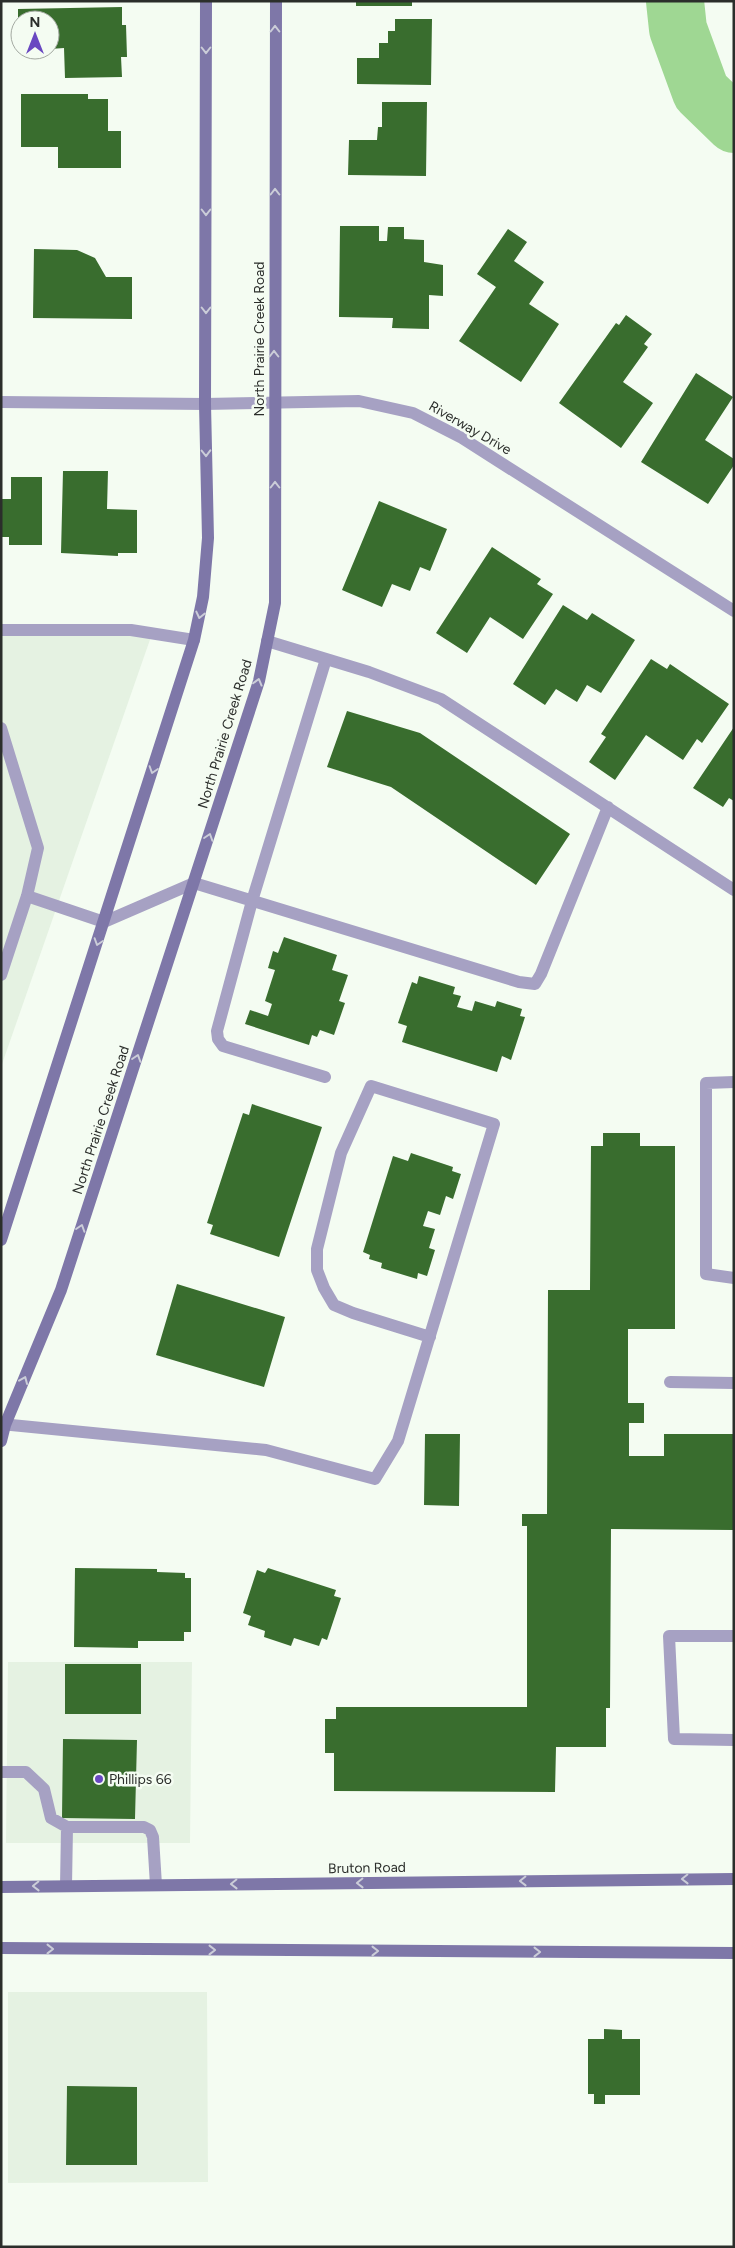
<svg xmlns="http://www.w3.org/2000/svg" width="735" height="2248" font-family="Figtree,sans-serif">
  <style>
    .built { fill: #e5f2e2 }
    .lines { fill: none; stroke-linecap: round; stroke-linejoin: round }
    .river { stroke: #9fd793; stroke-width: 58 }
    .building { fill: #396d2e }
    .service { stroke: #a6a1c3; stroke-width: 12 }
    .minor { stroke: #a6a1c3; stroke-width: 12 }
    .secondary { stroke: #7e77a8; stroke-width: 12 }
    .oneway { stroke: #cbcdd8 }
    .poi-dot { fill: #6948c1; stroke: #f4fcf2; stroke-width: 2 }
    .labels { text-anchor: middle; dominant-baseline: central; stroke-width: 5; stroke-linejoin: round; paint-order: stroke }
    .street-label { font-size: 14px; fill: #2b2e2b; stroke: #f4fcf2 }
    .poi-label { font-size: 14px; fill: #2b2e2b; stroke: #f4fcf2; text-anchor: start }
  </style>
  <rect width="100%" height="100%" fill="#f4fcf2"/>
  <path class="built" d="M153,631L1,1067V634Z
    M8,1662H192L190,1843H6Z
    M8,1992H207L208,2182L8,2183Z"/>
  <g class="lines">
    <path class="river" d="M675,1L678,29L701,92L734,124"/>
  </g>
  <path class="building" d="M356,1H412V6H356Z
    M122,7V25H126L127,57H121L122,77L65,78L64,48L50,49V20H20V49H18V9Z
    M395,19H432L431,85L357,84V58H379V43H388V31H395Z
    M21,94H88V99H108V131H121V168H58V147H21Z
    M382,102H427L426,176L348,175L349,140H377L378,127H382Z
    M340,226H379V241H387L388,227H404V239L424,240V262L443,265V296L429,295V329L392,328L393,318L339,317Z
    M508,229L527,242L514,261L544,282L529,304L559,324L521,382L459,341L496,287L477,274Z
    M34,249L77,250L95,258L106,277H132V319L33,318Z
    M626,315L652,334L644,344L648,347L623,382L653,403L621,448L559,403L616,323L619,325Z
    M696,373L733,397L705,440L734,459V465L708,504L641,462Z
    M63,471H108L107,509L137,510V553H118V556L61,553Z
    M11,477H42V545H9V537H1V499H11Z
    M379,501L447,529L430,571L420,567L410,591L392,584L382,607L342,590Z
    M492,547L541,579L537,584L553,594L523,639L490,617L467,653L436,633Z
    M563,605L587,620L592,613L635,640L601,693L587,685L577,702L556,689L545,705L513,684Z
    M651,659L667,669L670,664L729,704L702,743L697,739L683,760L646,735L615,780L589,762L606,737L601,734Z
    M347,711L420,733L570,834L536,885L391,787L327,767Z
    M734,727V801L729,798L723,807L693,788Z
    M284,937L337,955L332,970L348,975L339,1001L345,1003L334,1035L320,1030L317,1037L312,1035L309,1045L245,1024L250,1010L268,1016L272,1004L265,1001L275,970L268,968L273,951L278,953Z
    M419,976L455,987L453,994L461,996L457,1007L472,1011L475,1001L495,1007L497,1001L522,1009L520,1016L525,1017L511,1060L502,1056L497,1072L402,1042L407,1026L398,1023L412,982L417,984Z
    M252,1104L322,1127L279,1257L210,1234L213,1225L207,1223L243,1113L249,1115Z
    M603,1133H640V1146H675V1329H628V1403H644V1423H629V1456H664V1434H734V1530L611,1529L610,1708H606V1747H556L555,1792L334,1791V1753H325V1719H336V1707H527V1526H522V1514H547L548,1290H590L591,1146H603Z
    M411,1153L453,1167L452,1171L461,1174L453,1199L446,1196L440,1215L428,1211L423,1226L435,1229L429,1248L435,1250L427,1276L418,1273L417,1279L381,1268L382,1263L369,1259L370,1255L363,1252L393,1156L408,1161Z
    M177,1284L285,1317L264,1387L156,1355Z
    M425,1434H460L459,1506L424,1505Z
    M75,1568L157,1569V1572L185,1573V1578H191V1632H184V1641H138V1648L74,1647Z
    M268,1568L336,1590L334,1596L341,1598L327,1640L322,1638L319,1646L294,1638L291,1646L264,1637L265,1631L248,1625L251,1616L243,1613L257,1570L265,1573Z
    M65,1664H141V1714H65Z
    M63,1739L137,1740L135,1819L62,1818Z
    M604,2029L622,2030V2039H640V2095H605V2104H594V2094H588V2039H604Z
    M67,2086L137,2087V2165H66Z"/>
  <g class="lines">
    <path class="service" d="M1,630H131L194,640
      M267,641L369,672L441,699L734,890
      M1,728L38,848L27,896L1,975
      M27,896L104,922L194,883L519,982L535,984L541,974L608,807
      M325,1077L223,1046L218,1039L217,1031L252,901L326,659
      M734,1082L706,1083V1274L734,1278
      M670,1382L734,1383
      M1,1424L266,1450L375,1479L398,1441L494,1124L371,1086L341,1153L317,1249V1270L324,1288L334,1305L353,1313L430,1337
      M734,1636H669L674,1739L734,1740
      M1,1772H26L44,1789L51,1818L67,1827L66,1886
      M67,1827H144L150,1830L153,1837L156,1885"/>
    <path class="minor" d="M1,402L205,404L359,401L413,413L462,438L734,611"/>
    <path class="secondary" d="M1,1240L194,640L203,597L208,538L205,404L206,1
      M1,1441L5,1425L61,1290L259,681L275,603L276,1
      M1,1887L734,1879
      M1,1948L734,1953"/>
  </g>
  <defs><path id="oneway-chevron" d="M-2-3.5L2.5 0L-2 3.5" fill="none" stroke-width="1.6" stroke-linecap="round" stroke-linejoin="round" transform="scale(1.25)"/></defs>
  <g class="oneway">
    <use href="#oneway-chevron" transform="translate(275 29) rotate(-90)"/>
    <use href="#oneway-chevron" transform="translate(206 50) rotate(90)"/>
    <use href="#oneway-chevron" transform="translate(275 192) rotate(-90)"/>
    <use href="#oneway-chevron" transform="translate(206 212) rotate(90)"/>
    <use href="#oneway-chevron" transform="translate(206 310) rotate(90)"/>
    <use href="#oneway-chevron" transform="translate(274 354) rotate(-90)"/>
    <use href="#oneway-chevron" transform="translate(206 453) rotate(89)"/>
    <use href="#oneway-chevron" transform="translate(275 485) rotate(-90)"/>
    <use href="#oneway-chevron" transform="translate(200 615) rotate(103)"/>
    <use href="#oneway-chevron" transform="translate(258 682) rotate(-75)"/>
    <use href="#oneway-chevron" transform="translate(153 770) rotate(108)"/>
    <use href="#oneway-chevron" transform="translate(209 837) rotate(-72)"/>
    <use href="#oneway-chevron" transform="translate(98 942) rotate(108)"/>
    <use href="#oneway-chevron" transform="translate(137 1058) rotate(-72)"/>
    <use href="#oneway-chevron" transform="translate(81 1228) rotate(-72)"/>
    <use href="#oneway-chevron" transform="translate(24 1380) rotate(-67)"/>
    <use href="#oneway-chevron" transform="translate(685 1879) rotate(179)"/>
    <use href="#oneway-chevron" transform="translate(523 1881) rotate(179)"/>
    <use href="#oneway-chevron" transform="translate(360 1883) rotate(179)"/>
    <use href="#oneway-chevron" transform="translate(234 1884) rotate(179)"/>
    <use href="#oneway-chevron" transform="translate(36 1886) rotate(179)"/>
    <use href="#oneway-chevron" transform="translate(50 1949)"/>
    <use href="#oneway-chevron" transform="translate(212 1950)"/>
    <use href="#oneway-chevron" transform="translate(375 1951)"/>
    <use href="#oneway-chevron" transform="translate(537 1952)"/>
  </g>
  <circle class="poi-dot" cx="99" cy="1779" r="5"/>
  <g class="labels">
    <g class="street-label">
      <text transform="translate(259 339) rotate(-90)">North Prairie Creek Road</text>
      <text transform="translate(470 428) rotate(30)">Riverway Drive</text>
      <text transform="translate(225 734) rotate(-73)">North Prairie Creek Road</text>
      <text transform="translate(101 1120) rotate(-72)">North Prairie Creek Road</text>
      <text transform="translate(367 1868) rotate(-1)">Bruton Road</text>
    </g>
    <g class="poi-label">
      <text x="109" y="1779">Phillips 66</text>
    </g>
  </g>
  <rect width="735" height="2248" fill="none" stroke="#2b2e2b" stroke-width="5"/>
  <g transform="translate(35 35)"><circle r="24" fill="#f4fcf2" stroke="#a4aaa2"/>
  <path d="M0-4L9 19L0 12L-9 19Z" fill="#6948c1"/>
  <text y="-8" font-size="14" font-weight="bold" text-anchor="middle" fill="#2b2e2b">N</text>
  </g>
</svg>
